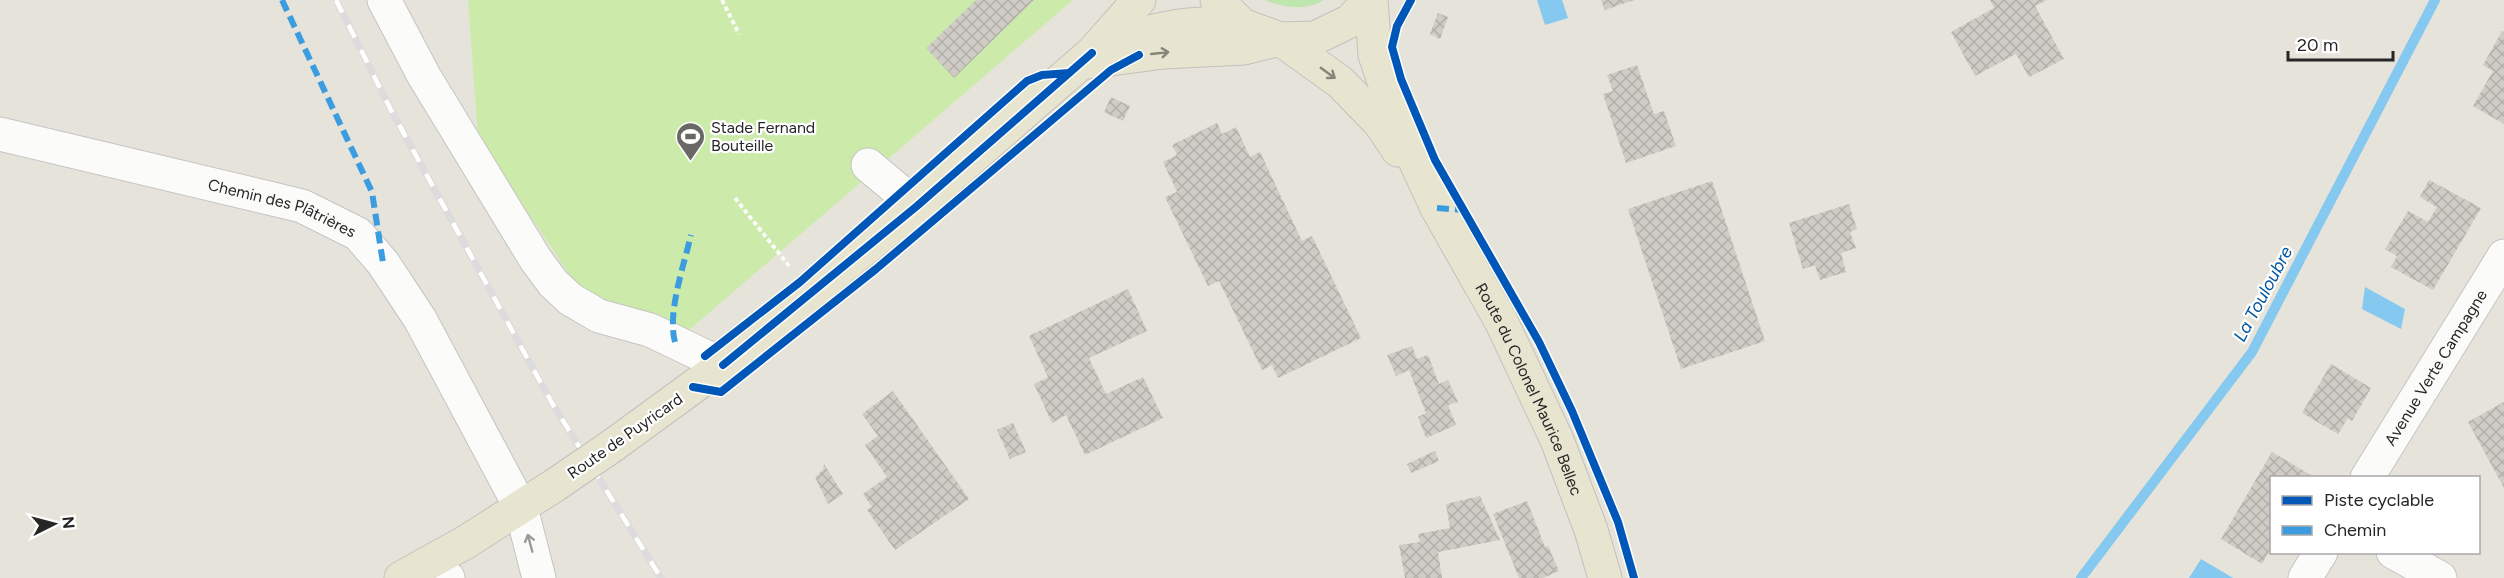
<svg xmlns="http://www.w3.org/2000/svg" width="2504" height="578" font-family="Figtree,sans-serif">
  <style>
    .grass { fill: #c0e6af }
    .pitch { fill: #ccebab }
    .water { fill: #85c8f0 }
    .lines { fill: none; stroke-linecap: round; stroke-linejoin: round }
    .stream { stroke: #85c8f0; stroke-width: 10 }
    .building { fill: url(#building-cross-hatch) }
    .minor-casing { stroke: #c5c4c5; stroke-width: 35 }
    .major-casing { stroke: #c3c1be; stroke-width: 35 }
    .path { stroke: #fbfbf9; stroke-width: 4; stroke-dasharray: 4.5 3; stroke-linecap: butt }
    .minor { stroke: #fbfbf9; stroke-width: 33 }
    .major { stroke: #e7e4cf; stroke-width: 33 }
    .rail-casing { stroke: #dcdbdd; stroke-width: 7 }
    .rail { stroke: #fff; stroke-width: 4.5; stroke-dasharray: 14; stroke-linecap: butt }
    .major-bridge-casing { stroke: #c3c1be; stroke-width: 35; stroke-linecap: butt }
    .major-bridge { stroke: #e7e4cf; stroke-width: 33 }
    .quiet { stroke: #3c9ce0; stroke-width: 6; stroke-dasharray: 12 6; stroke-linecap: butt }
    .cycleway-casing { stroke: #fff; stroke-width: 11 }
    .cycleway { stroke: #0057b8; stroke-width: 8 }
    .oneway { stroke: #86857a }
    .oneway2 { stroke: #9b9b9a }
    .labels { text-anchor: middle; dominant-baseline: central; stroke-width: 4.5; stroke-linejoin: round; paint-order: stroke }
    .poi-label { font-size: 16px; fill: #262626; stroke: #fff; text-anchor: start }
    .street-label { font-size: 16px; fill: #262626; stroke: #fff }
    .water-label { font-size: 18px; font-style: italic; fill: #0056a1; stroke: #fff }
  </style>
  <defs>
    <pattern id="building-cross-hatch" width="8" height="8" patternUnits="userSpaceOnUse" patternTransform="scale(1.5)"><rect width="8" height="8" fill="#cfccc6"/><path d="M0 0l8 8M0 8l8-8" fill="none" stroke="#b2afaa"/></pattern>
  </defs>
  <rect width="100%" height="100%" fill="#e6e3da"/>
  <path class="grass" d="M1265,0H1324C1305,11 1284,8 1265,0Z"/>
  <path class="pitch" d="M468,0H1073L682,336L579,289L478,138Z"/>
  <path class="water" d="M1537,0H1562L1568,18L1545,25Z
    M2365,287L2405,309L2401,329L2362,309Z
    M2201,559L2233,578H2189Z"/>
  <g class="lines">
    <path class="stream" d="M2081,578L2252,352L2435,0"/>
  </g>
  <path class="building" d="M976,0H1034L954,78L926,48Z
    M1601,0H1634L1605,10Z
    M1990,0H2047L2035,6L2064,59L2029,77L2016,54L1975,76L1951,32L1994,8Z
    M1438,13L1448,17L1440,39L1430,34Z
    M2502,31L2504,32V124L2473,106L2493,71L2483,65Z
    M1637,65L1654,114L1664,111L1676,146L1626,163L1603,94L1613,91L1607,75Z
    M1111,97L1130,106L1123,121L1104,112Z
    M1217,123L1222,134L1236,127L1250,157L1260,152L1302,241L1312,236L1361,338L1278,378L1272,365L1262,370L1219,281L1208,286L1165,197L1177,192L1163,162L1177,155L1172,145Z
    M2429,180L2481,208L2433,290L2391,267L2397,256L2385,249L2408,211L2428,222L2437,207L2420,197Z
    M1712,181L1765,341L1681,369L1628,209Z
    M1849,204L1857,229L1850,232L1856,248L1841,253L1846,272L1820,280L1815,265L1803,269L1789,223Z
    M1128,289L1147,331L1089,358L1106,394L1143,377L1163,418L1085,455L1066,415L1052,423L1034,384L1048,377L1029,336Z
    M1412,346L1417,359L1428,355L1439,384L1448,380L1458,402L1448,405L1456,425L1426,438L1418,417L1426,413L1409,370L1396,376L1387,355Z
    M2331,364L2371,388L2352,421L2348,418L2338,434L2302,413Z
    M893,391L969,499L895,550L867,510L872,507L863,494L887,477L865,445L878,436L862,414Z
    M2504,402V488L2468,422Z
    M1013,423L1026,452L1010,459L997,430Z
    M1435,451L1439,461L1411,473L1407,464Z
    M2272,452L2314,477H2271V548L2262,564L2221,539Z
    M824,464L843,494L828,504L815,477L823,470Z
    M1480,496L1500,540L1438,552L1442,578H1405L1399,545L1420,542L1418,534L1450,528L1446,504Z
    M1527,501L1545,547L1548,546L1559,571L1543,578H1519L1493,514Z"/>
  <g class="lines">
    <defs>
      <g id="minor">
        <path d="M384,0L424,76L536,260L553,283L570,299L599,316L650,330L723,365"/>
        <path id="s1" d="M0,134L302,206L358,234L383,263L420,319L521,508L539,578"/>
        <path d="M868,165L917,206"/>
        <path id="s2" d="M2367,478L2504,256"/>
        <path d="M2393,552L2440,578"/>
        <path d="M425,565L448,578"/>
        <path d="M2305,578L2321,552"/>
      </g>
      <g id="major">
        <path d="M1217,0L1242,25L1280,39L1315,38L1350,21L1370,0"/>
        <path id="s3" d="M1371,0L1375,55L1399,126L1437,208L1501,321L1557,440L1591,530L1605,578"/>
        <path d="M1280,39L1340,82L1380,123L1398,150"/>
        <path d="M1111,45C1156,27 1193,21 1242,25"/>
        <path d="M1081,63L1164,52L1244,48L1280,39"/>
        <path d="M612,446L723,365L917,206L1092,53L1139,0"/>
        <path d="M401,578L466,542L555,485"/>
      </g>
    </defs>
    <use href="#minor" class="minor-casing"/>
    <use href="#major" class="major-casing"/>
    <path class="path" d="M722,0L739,34
      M735,198L789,266"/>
    <use href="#minor" class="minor"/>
    <use href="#major" class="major"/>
    <defs>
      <path id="rail" d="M336,0L392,112L552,403L661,578"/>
    </defs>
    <use href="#rail" class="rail-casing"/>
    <use href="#rail" class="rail"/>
    <defs>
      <path id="major-bridge" d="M555,485L612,446"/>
    </defs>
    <use href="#major-bridge" class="major-bridge-casing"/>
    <use href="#major-bridge" class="major-bridge"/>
    <path class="quiet" d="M282,0L372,192L383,263
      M1437,208L1463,210
      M675,342C667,313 684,265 691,235"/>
    <defs>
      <path id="cycleway" d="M1411,0L1397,26L1392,47L1401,79L1435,160L1539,342L1572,411L1618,522L1634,578
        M705,356L800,282L1027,81L1042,75L1069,73
        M723,365L917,206L1092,53
        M693,387L721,392L876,269L1111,70L1139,55"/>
    </defs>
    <use href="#cycleway" class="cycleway-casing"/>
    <use href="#cycleway" class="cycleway"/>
  </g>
  <defs><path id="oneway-shaft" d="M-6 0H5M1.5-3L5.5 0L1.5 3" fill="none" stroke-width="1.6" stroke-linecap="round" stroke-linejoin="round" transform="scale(1.5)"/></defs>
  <g class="oneway">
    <use href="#oneway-shaft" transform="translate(1160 53) rotate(-6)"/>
    <use href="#oneway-shaft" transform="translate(1328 73) rotate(36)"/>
  </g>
  <use class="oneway2" href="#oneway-shaft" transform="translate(530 543) rotate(-105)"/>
  <defs>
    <symbol id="stadium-pin" viewBox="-11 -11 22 30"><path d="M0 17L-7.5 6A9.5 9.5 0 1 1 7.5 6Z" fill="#696865" stroke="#fff"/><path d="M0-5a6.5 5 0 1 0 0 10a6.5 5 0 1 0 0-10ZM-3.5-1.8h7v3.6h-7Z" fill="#fff"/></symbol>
  </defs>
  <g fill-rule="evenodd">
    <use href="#stadium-pin" x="674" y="120" width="33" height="45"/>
  </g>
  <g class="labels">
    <g class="poi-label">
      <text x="711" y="127">Stade Fernand<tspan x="711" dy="18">Bouteille</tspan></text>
    </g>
    <g class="street-label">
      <text stroke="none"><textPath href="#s1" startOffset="292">Chemin des Plâtrières</textPath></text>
      <text stroke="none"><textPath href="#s2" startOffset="130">Avenue Verte Campagne</textPath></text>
      <text stroke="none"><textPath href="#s3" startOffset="424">Route du Colonel Maurice Bellec</textPath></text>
      <text transform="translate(625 436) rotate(-35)">Route de Puyricard</text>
    </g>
    <g class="water-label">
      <text transform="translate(2263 294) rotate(-62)">La Touloubre</text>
    </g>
  </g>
  <rect x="2270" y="476" width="210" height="78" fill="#ffffff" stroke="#a8a8a8" stroke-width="1.5"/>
  <rect x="2282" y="496" width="30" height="9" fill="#0057b8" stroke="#a8a8a8" stroke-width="1.5"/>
  <text x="2324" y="506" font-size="18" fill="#262626">Piste cyclable</text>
  <rect x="2282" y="526" width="30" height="9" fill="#3c9ce0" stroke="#a8a8a8" stroke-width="1.5"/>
  <text x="2324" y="536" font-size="18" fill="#262626">Chemin</text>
  <g transform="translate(54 524) rotate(84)" stroke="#ffffff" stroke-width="4.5" paint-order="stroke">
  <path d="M0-4.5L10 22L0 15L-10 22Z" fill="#262626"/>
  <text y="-9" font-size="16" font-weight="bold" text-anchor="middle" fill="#262626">N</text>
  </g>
  <path d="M2288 51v9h105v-9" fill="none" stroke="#262626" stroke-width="3"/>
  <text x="2297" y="51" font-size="18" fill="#262626" stroke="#ffffff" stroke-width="4.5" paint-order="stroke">20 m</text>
</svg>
